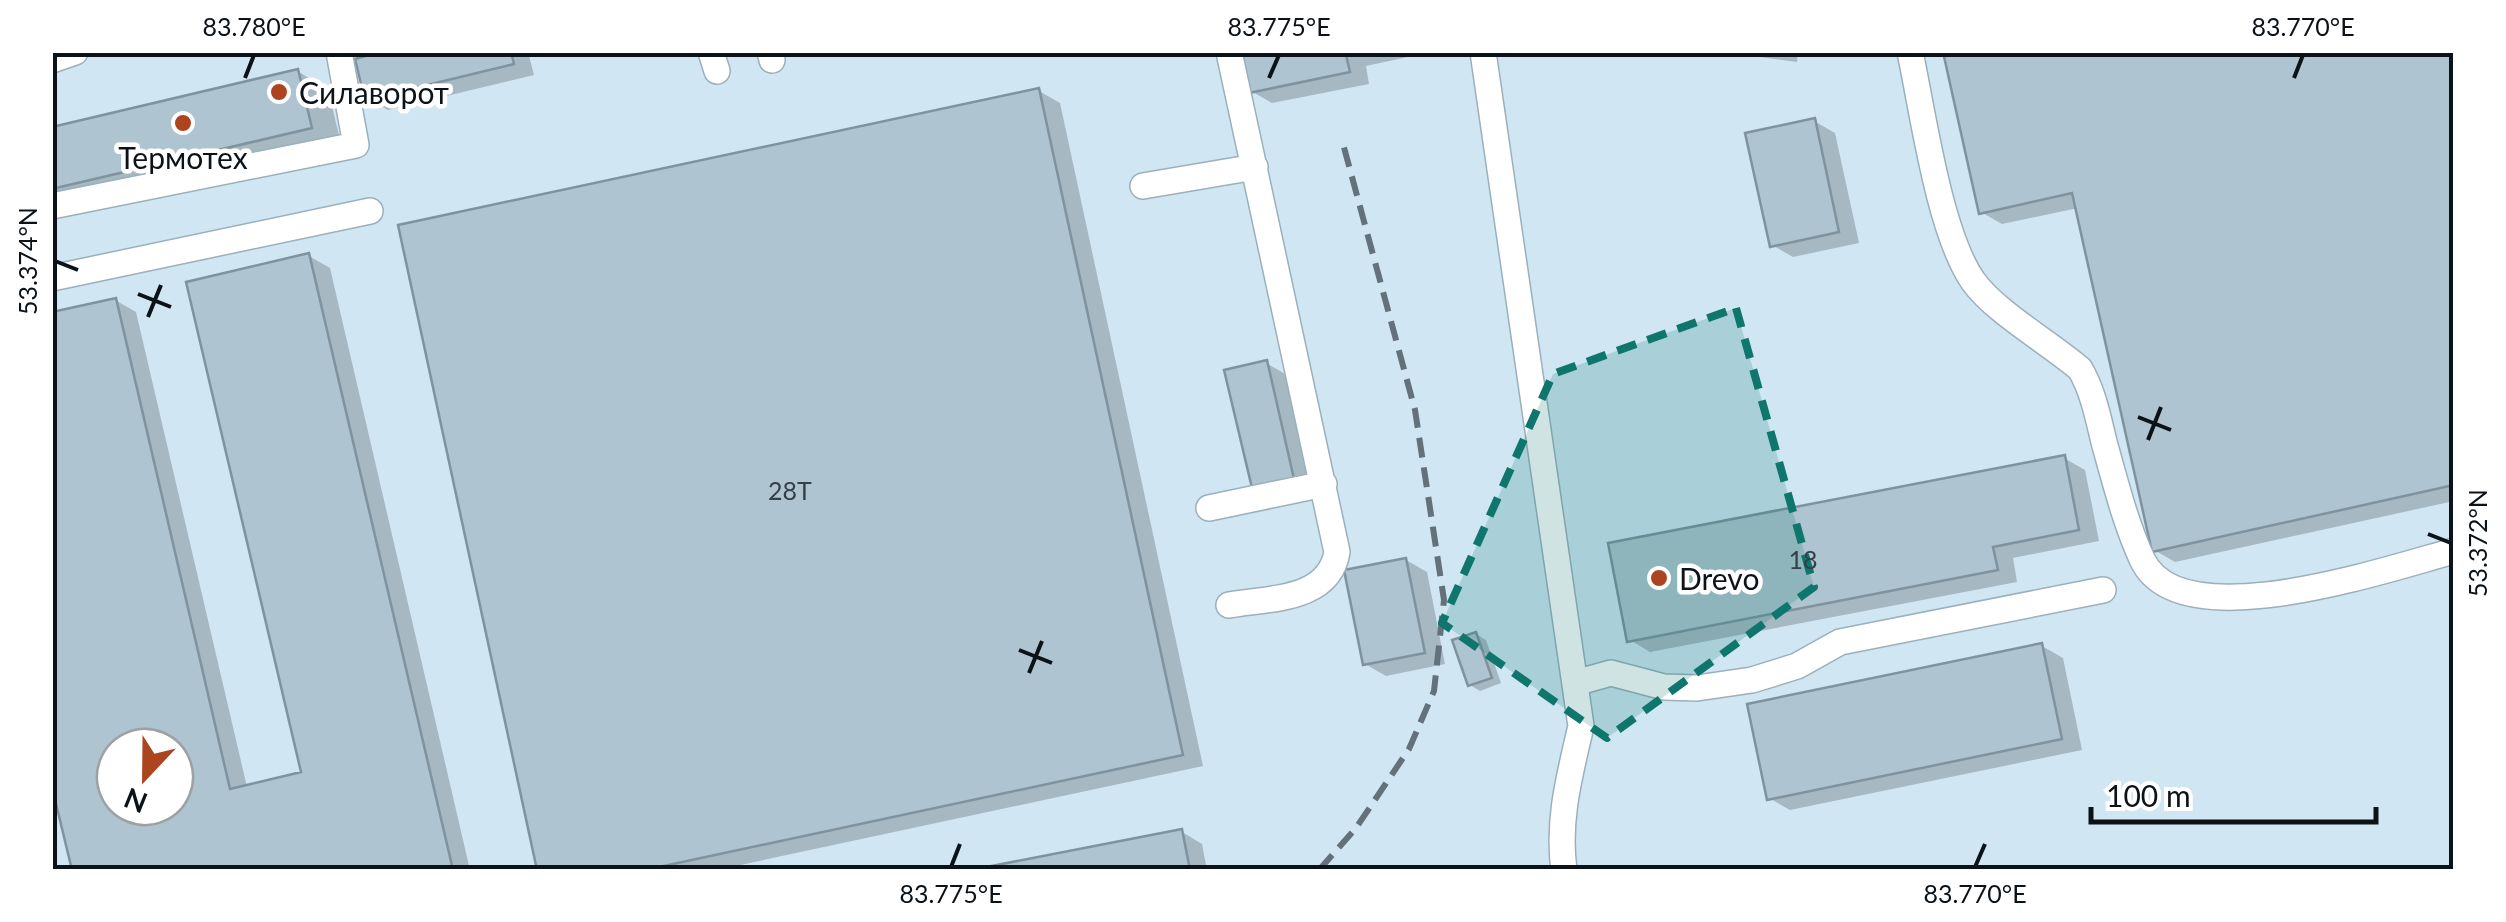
<svg xmlns="http://www.w3.org/2000/svg" width="2506" height="922" font-family="Lato,sans-serif">
  <style>
    .shadow { fill: #0003; fill-rule: evenodd }
    .building { fill: #aec4d0; stroke: #7e939e; stroke-width: 2.5; fill-rule: evenodd }
    .lines { fill: none; stroke-linecap: round; stroke-linejoin: round }
    .minor-casing { stroke: #9bb0bb; stroke-width: 28 }
    .minor { stroke: #fff; stroke-width: 25 }
    .rail { stroke: #63717a; stroke-width: 6; stroke-dasharray: 20 10; stroke-linecap: butt }
    .marked { fill: #0f766e; fill-opacity: 0.2; stroke: #0f766e; stroke-width: 8; stroke-dasharray: 20 12; stroke-linejoin: round }
    .ticks { fill: none; stroke: #0c1318; stroke-width: 4 }
    .poi-dot { fill: #ab441f; stroke: #fff; stroke-width: 4 }
    .labels { text-anchor: middle; dominant-baseline: central; stroke-width: 9; stroke-linejoin: round; paint-order: stroke }
    .number-label { font-size: 25px; fill: #343f46 }
    .poi-label { font-size: 30px; fill: #0c1318; stroke: #fff; text-anchor: start }
    .neatline { fill: none; stroke: #0c1318; stroke-width: 4 }
    .ticks-label { font-size: 25px; text-anchor: middle; fill: #0c1318 }
  </style>
  <rect width="100%" height="100%" fill="#d0e6f3"/>
  <path class="shadow" d="M391,52H528L534,75L388,110L368,98Z
    M1261,52H1431L1366,66L1369,84L1272,103L1251,91Z
    M1722,52H1798L1797,62Z
    M2454,52V501L2175,562L2154,550L2078,208L2002,224L1981,212Z
    M297,71L328,89L341,144L52,213V130Z
    M1039,91L1060,103L1203,766L717,870H539Z
    M1814,121L1835,133L1859,243L1793,257L1772,245Z
    M309,256L330,268L470,870H74L115,300L136,312L247,787L304,774ZM115,747H175V807H115Z
    M1266,363L1287,375L1314,490L1275,499Z
    M2064,458L2085,470L2099,541L2013,558L2017,582L1650,652L1630,640Z
    M1406,560L1427,572L1445,664L1386,676L1365,664Z
    M1476,634L1486,640L1501,683L1480,691L1470,685Z
    M2042,646L2063,658L2082,750L1790,810L1769,798Z
    M1182,832L1202,844L1207,870H984Z"/>
  <path class="building" d="M380,52H511L514,64L365,100L355,59Z
    M1249,52H1358L1346,55L1350,72L1249,93L1241,54Z
    M1943,52H2454V485L2152,552L2072,193L1979,214Z
    M298,69L312,128L52,189V127Z
    M1039,88L1183,755L645,870H537L398,225Z
    M1815,118L1839,232L1770,247L1745,133Z
    M309,253L453,870H72L52,787V312L116,298L230,789L301,772L186,282ZM115,747H175V807H115Z
    M1267,360L1294,479L1252,488L1224,370Z
    M2065,455L2079,530L1993,547L1998,570L1627,642L1608,543Z
    M1406,558L1425,653L1363,665L1344,570Z
    M1476,632L1492,678L1468,686L1452,640Z
    M2042,643L2062,739L1767,800L1747,704Z
    M1182,829L1190,870H971Z"/>
  <g class="lines">
    <defs>
      <path id="minor" d="M711,52L717,71
        M770,52L772,60
        M1483,52L1581,726C1570,774 1557,820 1564,870
        M1910,52C1923,113 1939,232 1973,281C1995,312 2050,343 2080,369C2093,391 2098,417 2104,442C2115,481 2125,522 2142,559C2179,641 2389,568 2454,551
        M52,60L75,52
        M1143,186L1255,167
        M52,206L356,145L339,52
        M52,278L370,211
        M1209,508L1324,484
        M1229,605C1269,598 1329,601 1337,552L1229,52
        M1575,683L1611,673L1664,687L1697,688L1752,680L1797,666L1840,642L2103,590"/>
    </defs>
    <use href="#minor" class="minor-casing"/>
    <use href="#minor" class="minor"/>
    <path class="rail" d="M1319,870L1356,828L1409,749L1434,691L1444,600L1415,410L1342,140"/>
  </g>
  <path class="marked" d="M1736,308L1814,587L1607,738L1442,623L1553,374Z"/>
  <path class="ticks" d="M245,78L254,55M1269,78L1279,55M2294,78L2303,55M55,261L78,270M138,294L171,307M148,317L161,285M2138,417L2171,430M2148,440L2161,407M2428,534L2451,543M1019,650L1052,663M1029,673L1042,641M951,867L960,844M1975,867L1985,844"/>
  <g class="poi-dot">
    <circle cx="279" cy="92" r="10"/>
    <circle cx="183" cy="123" r="10"/>
    <circle cx="1659" cy="578" r="10"/>
  </g>
  <g class="labels">
    <g class="number-label">
      <text x="790" y="490">28Т</text>
      <text x="1803" y="559">18</text>
    </g>
    <g class="poi-label">
      <text x="299" y="92">Силаворот</text>
      <text x="183" y="157" text-anchor="middle">Термотех</text>
      <text x="1679" y="578">Drevo</text>
    </g>
  </g>
  <rect width="2506" height="922" fill="none" stroke="#ffffff" stroke-width="110"/>
  <g transform="translate(145 777) rotate(202)"><circle r="48" fill="#ffffff" stroke="#9ea1a3" stroke-width="2.5"/>
  <path d="M0-8L18 38L0 25L-18 38Z" fill="#ab441f"/>
  <text y="-15" font-size="28" font-weight="bold" text-anchor="middle" fill="#0c1318">N</text>
  </g>
  <path d="M2091 807v15h285v-15" fill="none" stroke="#0c1318" stroke-width="5"/>
  <text x="2106" y="807" font-size="30" fill="#0c1318" stroke="#ffffff" stroke-width="8" paint-order="stroke">100 m</text>
  <rect x="55" y="55" width="2396" height="812" class="neatline"/>
  <g class="ticks-label">
    <text x="254" y="36">83.780°E</text>
    <text x="1279" y="36">83.775°E</text>
    <text x="2303" y="36">83.770°E</text>
    <text transform="translate(28 261) rotate(-90)" y="9">53.374°N</text>
    <text transform="translate(2478 543) rotate(-90)" y="9">53.372°N</text>
    <text x="951" y="903">83.775°E</text>
    <text x="1975" y="903">83.770°E</text>
  </g>
</svg>
